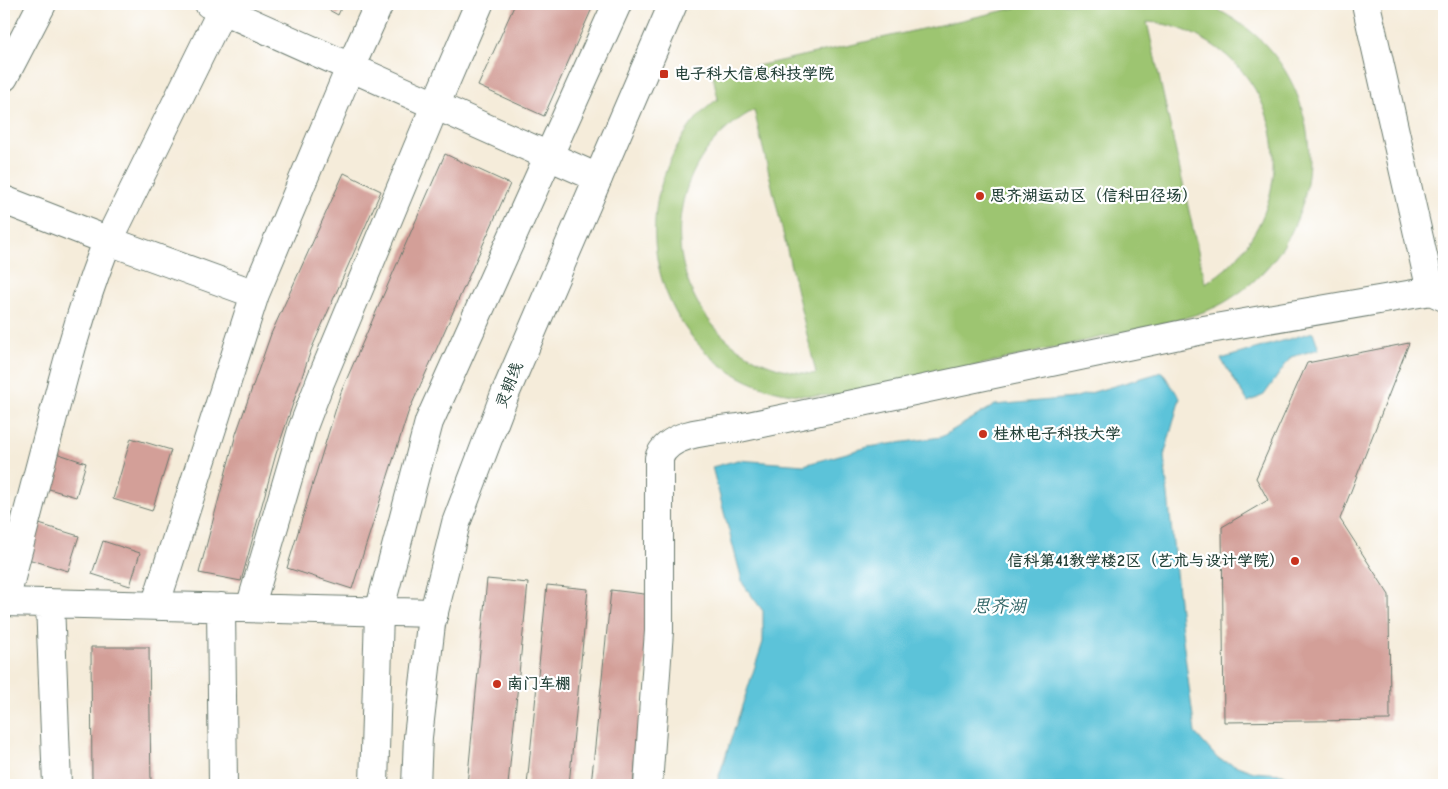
<svg xmlns="http://www.w3.org/2000/svg" width="1448" height="789" font-family="'Comic Neue','LXGW WenKai TC',sans-serif">
  <style>
    .green { fill: #9dc571; stroke: #5e8152; fill-rule: evenodd }
    .water { fill: #5cc3d9; stroke: #3e8086 }
    .building { fill: #d39f98 }
    .lines { fill: none; stroke-linecap: round; stroke-linejoin: round }
    .minor-casing { stroke: #6a7a6e; stroke-width: 30 }
    .major-casing { stroke: #6a7a6e; stroke-width: 30 }
    .minor { stroke: #fff; stroke-width: 28 }
    .major { stroke: #fff; stroke-width: 28 }
    .poi-dot { fill: #c8321e; stroke: #fff; stroke-width: 2 }
    .labels { text-anchor: middle; dominant-baseline: central; stroke-width: 4.5; stroke-linejoin: round; paint-order: stroke }
    .poi-label { font-size: 16px; font-weight: bold; fill: #1f3d34; stroke: #fff; text-anchor: start }
    .street-label { font-size: 16px; fill: #1f3d34; stroke: #fff }
    .water-label { font-size: 18px; font-style: italic; fill: #316566; stroke: #fff }
  </style>
  <rect width="100%" height="100%" fill="#fff"/>
  <filter id="ink" filterUnits="userSpaceOnUse"><feTurbulence type="fractalNoise" baseFrequency=".02" numOctaves="2"/><feDisplacementMap in="SourceGraphic" scale="10" xChannelSelector="R" yChannelSelector="G"/><feConvolveMatrix kernelMatrix="1 2 1 2 8 2 1 2 1" color-interpolation-filters="sRGB"/></filter>
  <filter id="wash" filterUnits="userSpaceOnUse"><feTurbulence type="fractalNoise" baseFrequency=".0096" numOctaves="4" result="noise"/><feDisplacementMap in="SourceGraphic" scale="20" xChannelSelector="R" yChannelSelector="G"/><feGaussianBlur stdDeviation="1.12" result="paint"/><feColorMatrix in="noise" values="0 0 0 0 0 0 0 0 0 0 0 0 0 0 0 0 0 1.4 0 .05"/><feComposite in="paint" operator="in"/></filter>
  <g filter="url(#wash)">
    <rect width="100%" height="100%" fill="#f5ecda"/>
    <path class="green" d="M1033,4H1212L1209,5C1232,17 1253,30 1270,50C1284,66 1295,86 1301,106C1324,180 1296,257 1230,299C1215,309 1198,314 1181,319L856,393C831,396 807,398 781,392C685,372 632,266 664,176C674,147 692,117 718,99L713,76ZM1147,22C1170,23 1192,32 1211,44C1277,86 1293,174 1251,238C1240,256 1224,273 1205,283ZM754,110L816,373L815,374C671,367 628,179 754,110Z"/>
    <path class="water" d="M1313,332L1319,349L1291,357L1264,395L1248,402L1221,359Z
      M1162,372L1180,398L1164,456L1183,640L1195,733L1218,759L1254,772L1283,774L1295,782H1304L1309,785H716L763,642V611L743,584L712,467L738,460L804,465L868,447L941,437L995,405L1073,398Z"/>
    <g id="blocks">
      <path class="building" d="M318,4H343L338,15Z
        M515,4H594L544,116L478,86Z
        M445,154L510,184L408,413L352,589L287,568L341,392Z
        M344,173L381,191L311,350L276,454L241,581L199,573L236,434L271,334Z
        M1409,343L1340,519L1389,595L1390,720L1224,722L1222,527L1268,500L1256,478L1307,363Z
        M131,438L171,450L152,511L113,499Z
        M50,451L86,463L76,497L39,486Z
        M29,521L79,536L68,571L18,556Z
        M103,541L140,553L130,586L92,574Z
        M487,579L528,583L508,785H467Z
        M547,585L588,589L569,785H527Z
        M611,590L652,595L633,785H591Z
        M91,647H149L151,785H92Z"/>
    </g>
  </g>
  <g filter="url(#ink)">
    <use href="#blocks" fill-opacity="0" stroke="#6a7a6e" stroke-width="1"/>
    <g class="lines">
      <defs>
        <path id="minor" d="M209,4L598,178
          M1366,4L1431,291L1444,297
          M4,77L42,4
          M4,200L109,241L255,294
          M4,602L434,613
          M5,602C19,545 34,489 49,432C65,370 81,309 104,250L225,4
          M50,603L57,785
          M155,606L255,294L350,68L379,4
          M221,607L223,785
          M250,608L303,427L321,380L435,106L479,4
          M374,785L379,612L429,422L617,4
          M648,785L659,631V458C669,431 714,431 739,428L1198,331L1431,291"/>
        <path id="major" d="M416,785L418,737L431,624L456,523L505,394L673,4"/>
      </defs>
      <use href="#minor" class="minor-casing"/>
      <use href="#major" class="major-casing"/>
      <use href="#minor" class="minor"/>
      <use href="#major" class="major"/>
    </g>
  </g>
  <g class="poi-dot">
    <rect x="659" y="69" width="10" height="10" rx="2.5"/>
    <circle cx="980" cy="196" r="5"/>
    <circle cx="983" cy="434" r="5"/>
    <circle cx="1295" cy="561" r="5"/>
    <circle cx="497" cy="684" r="5"/>
  </g>
  <g class="labels">
    <g class="poi-label">
      <text x="674" y="74">电子科大信息科技学院</text>
      <text x="990" y="196">思齐湖运动区（信科田径场）</text>
      <text x="993" y="434">桂林电子科技大学</text>
      <text x="1285" y="561" text-anchor="end">信科第41教学楼2区（艺术与设计学院）</text>
      <text x="507" y="684">南门车棚</text>
    </g>
    <g class="street-label">
      <text transform="translate(509 385) rotate(-68)">灵朝线</text>
    </g>
    <g class="water-label">
      <text x="999" y="606">思齐湖</text>
    </g>
  </g>
  <rect width="1448" height="789" fill="none" stroke="#fff" stroke-width="20"/>
</svg>
